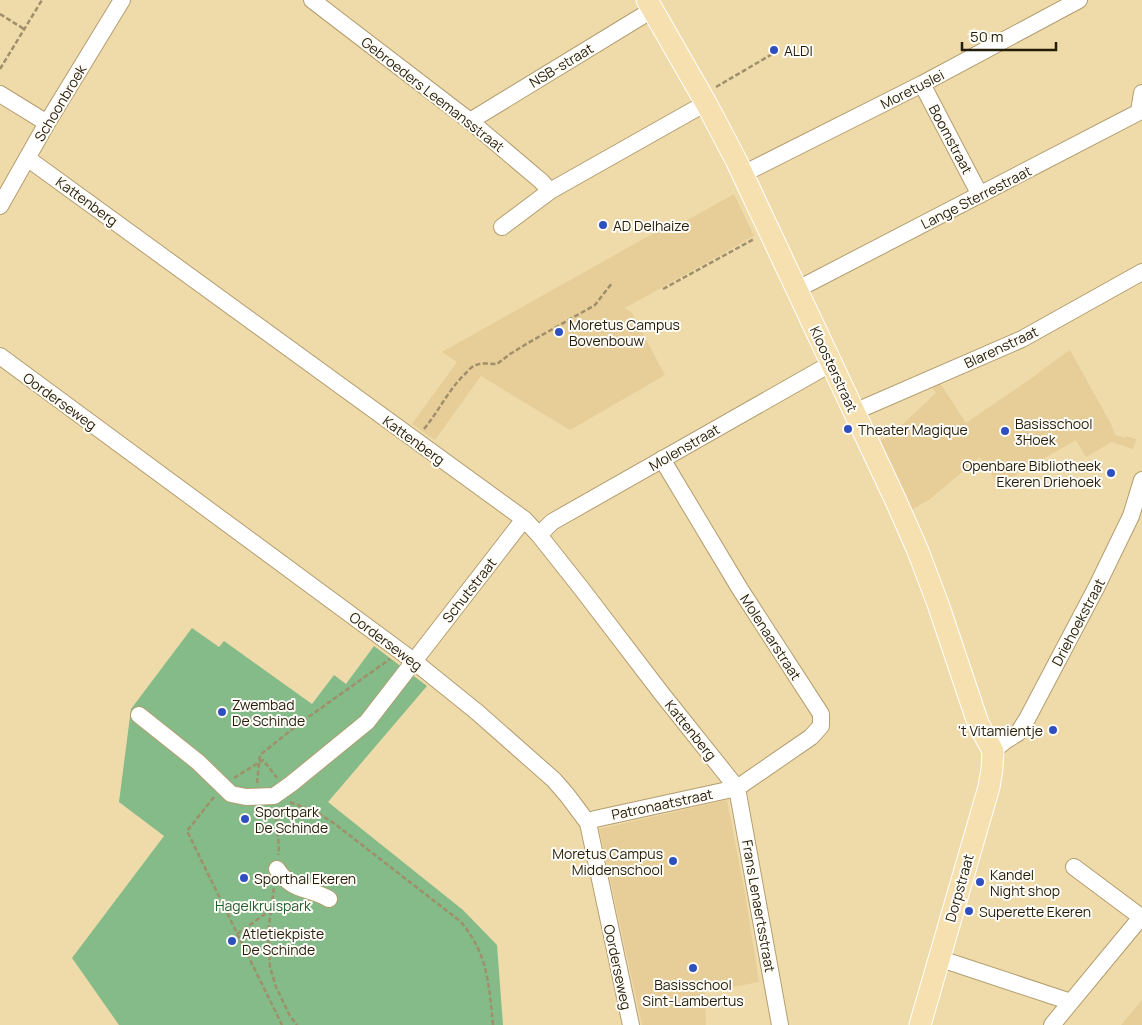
<svg xmlns="http://www.w3.org/2000/svg" width="1142" height="1025" font-family="Manrope,sans-serif">
  <style>
    .built { fill: #e7ce98 }
    .green { fill: #84bb88 }
    .lines { fill: none; stroke-linecap: round; stroke-linejoin: round }
    .minor-casing { stroke: #b39e70; stroke-width: 18 }
    .major-casing { stroke: #fff; stroke-width: 23 }
    .path { stroke: #9f8f6b; stroke-width: 2.5; stroke-dasharray: 5 2.5; stroke-linecap: butt }
    .minor { stroke: #fff; stroke-width: 16 }
    .major { stroke: #f6e0af; stroke-width: 21 }
    .poi-dot { fill: #2e4fbf; stroke: #fffdf8; stroke-width: 2 }
    .labels { text-anchor: middle; dominant-baseline: central; stroke-width: 4; stroke-linejoin: round; paint-order: stroke }
    .poi-label { font-size: 14px; fill: #251d0a; stroke: #fffdf8; text-anchor: start }
    .street-label { font-size: 14px; fill: #251d0a; stroke: #fffdf8 }
    .park-label { font-size: 14px; fill: #235d2c; stroke: #fffdf8 }
  </style>
  <rect width="100%" height="100%" fill="#efdaaa"/>
  <path class="built" d="M734,194L754,236L625,308L632,313L665,375L570,430L481,376L435,440L412,424L457,362L442,352L661,229L664,233Z
    M1070,350L1111,424L1115,435L1125,438L1126,436L1136,439L1133,449L1112,442L1086,457L1076,440L998,485L980,457L930,499L910,511L879,441L891,435L936,393L930,384L938,380L966,423L1039,373V372Z
    M727,800L745,893L759,982L705,992L706,1025H642L599,829Z
    M1142,1000V1025H1121Z"/>
  <path class="green" d="M192,628L219,647L224,641L312,704L334,675L346,684L374,646L427,686L328,802L463,910L497,945L503,1025H119L72,958L164,836L119,802L131,709Z"/>
  <g class="lines">
    <defs>
      <path id="minor" d="M312,0L470,121L541,181L550,191
        M922,84L980,195
        M0,94L47,123
        M470,121L652,10
        M27,158L524,519L539,535L581,588L662,694L737,788L780,1025
        M743,174L922,84L1079,0
        M0,206L47,123L122,0
        M502,227L550,191L706,103
        M796,290L1139,112L1142,93
        M0,356L415,662L477,712L554,780L567,795L588,823L631,1025
        M854,412L1022,339L1142,272
        M539,535L552,522L832,363
        M139,715L198,762L231,794L246,797L274,796L291,784L367,722L524,519
        M993,751L1005,741L1018,733L1027,719L1096,588L1131,516L1142,480
        M588,823L595,819L737,788L811,737L821,726V714L740,589L662,459
        M1074,867L1141,917
        M277,869C292,892 308,887 329,899
        M937,961L950,962L1071,1002
        M1052,1025L1142,916"/>
      <path id="major" d="M647,0L706,103L736,160L896,501L918,551L938,604L978,723L993,751L992,769L989,787L920,1025"/>
    </defs>
    <use href="#minor" class="minor-casing"/>
    <use href="#major" class="major-casing"/>
    <path class="path" d="M0,14L24,29
      M0,69L42,0
      M716,87L774,53
      M663,289L754,239
      M424,429C439,411 448,390 466,373C468,371 471,367 474,366C481,362 490,364 497,364L510,354L528,343L595,305L612,283
      M234,778L263,760L277,778
      M257,783L260,755L300,723L390,659
      M214,797L187,831L282,1025
      M290,802L318,813L335,824L460,921C488,953 489,985 493,1025
      M275,809L279,848L278,855
      M274,888L268,933L270,967L276,987L290,1016L297,1025
      M237,934L272,909"/>
    <use href="#minor" class="minor"/>
    <use href="#major" class="major"/>
  </g>
  <g class="poi-dot">
    <circle cx="774" cy="50" r="5"/>
    <circle cx="603" cy="225" r="5"/>
    <circle cx="559" cy="332" r="5"/>
    <circle cx="848" cy="429" r="5"/>
    <circle cx="1005" cy="431" r="5"/>
    <circle cx="1111" cy="473" r="5"/>
    <circle cx="222" cy="712" r="5"/>
    <circle cx="1053" cy="730" r="5"/>
    <circle cx="245" cy="819" r="5"/>
    <circle cx="673" cy="861" r="5"/>
    <circle cx="244" cy="878" r="5"/>
    <circle cx="980" cy="882" r="5"/>
    <circle cx="969" cy="911" r="5"/>
    <circle cx="232" cy="941" r="5"/>
    <circle cx="693" cy="968" r="5"/>
  </g>
  <g class="labels">
    <g class="poi-label">
      <text x="784" y="50">ALDI</text>
      <text x="613" y="225">AD Delhaize</text>
      <text x="569" y="324">Moretus Campus<tspan x="569" dy="16">Bovenbouw</tspan></text>
      <text x="1015" y="423">Basisschool<tspan x="1015" dy="16">3Hoek</tspan></text>
      <text x="858" y="429">Theater Magique</text>
      <text x="1101" y="465" text-anchor="end">Openbare Bibliotheek<tspan x="1101" dy="16">Ekeren Driehoek</tspan></text>
      <text x="232" y="704">Zwembad<tspan x="232" dy="16">De Schinde</tspan></text>
      <text x="1043" y="730" text-anchor="end">'t Vitamientje</text>
      <text x="255" y="811">Sportpark<tspan x="255" dy="16">De Schinde</tspan></text>
      <text x="663" y="853" text-anchor="end">Moretus Campus<tspan x="663" dy="16">Middenschool</tspan></text>
      <text x="990" y="874">Kandel<tspan x="990" dy="16">Night shop</tspan></text>
      <text x="254" y="878">Sporthal Ekeren</text>
      <text x="979" y="911">Superette Ekeren</text>
      <text x="242" y="933">Atletiekpiste<tspan x="242" dy="16">De Schinde</tspan></text>
      <text x="693" y="984" text-anchor="middle">Basisschool<tspan x="693" dy="16">Sint-Lambertus</tspan></text>
    </g>
    <g class="street-label">
      <text transform="translate(561 65) rotate(-31)">NSB-straat</text>
      <text transform="translate(912 89) rotate(-27)">Moretuslei</text>
      <text transform="translate(433 94) rotate(38)">Gebroeders Leemansstraat</text>
      <text transform="translate(60 103) rotate(-59)">Schoonbroek</text>
      <text transform="translate(951 139) rotate(62)">Boomstraat</text>
      <text transform="translate(976 197) rotate(-27)">Lange Sterrestraat</text>
      <text transform="translate(87 201) rotate(36)">Kattenberg</text>
      <text transform="translate(1001 347) rotate(-25)">Blarenstraat</text>
      <text transform="translate(834 369) rotate(65)">Kloosterstraat</text>
      <text transform="translate(60 401) rotate(36)">Oorderseweg</text>
      <text transform="translate(414 440) rotate(36)">Kattenberg</text>
      <text transform="translate(684 447) rotate(-30)">Molenstraat</text>
      <text transform="translate(469 590) rotate(-52)">Schutstraat</text>
      <text transform="translate(1078 622) rotate(-62)">Driehoekstraat</text>
      <text transform="translate(771 637) rotate(57)">Molenaarstraat</text>
      <text transform="translate(386 641) rotate(37)">Oorderseweg</text>
      <text transform="translate(691 730) rotate(51)">Kattenberg</text>
      <text transform="translate(662 804) rotate(-12)">Patronaatstraat</text>
      <text transform="translate(959 888) rotate(-74)">Dorpstraat</text>
      <text transform="translate(759 906) rotate(80)">Frans Lenaertsstraat</text>
      <text transform="translate(618 967) rotate(78)">Oorderseweg</text>
    </g>
    <g class="park-label">
      <text x="263" y="905">Hagelkruispark</text>
    </g>
  </g>
  <path d="M962 42v8h94v-8" fill="none" stroke="#251d0a" stroke-width="2.5"/>
  <text x="970" y="42" font-size="15" fill="#251d0a" stroke="#fffdf8" stroke-width="4" paint-order="stroke">50 m</text>
</svg>
